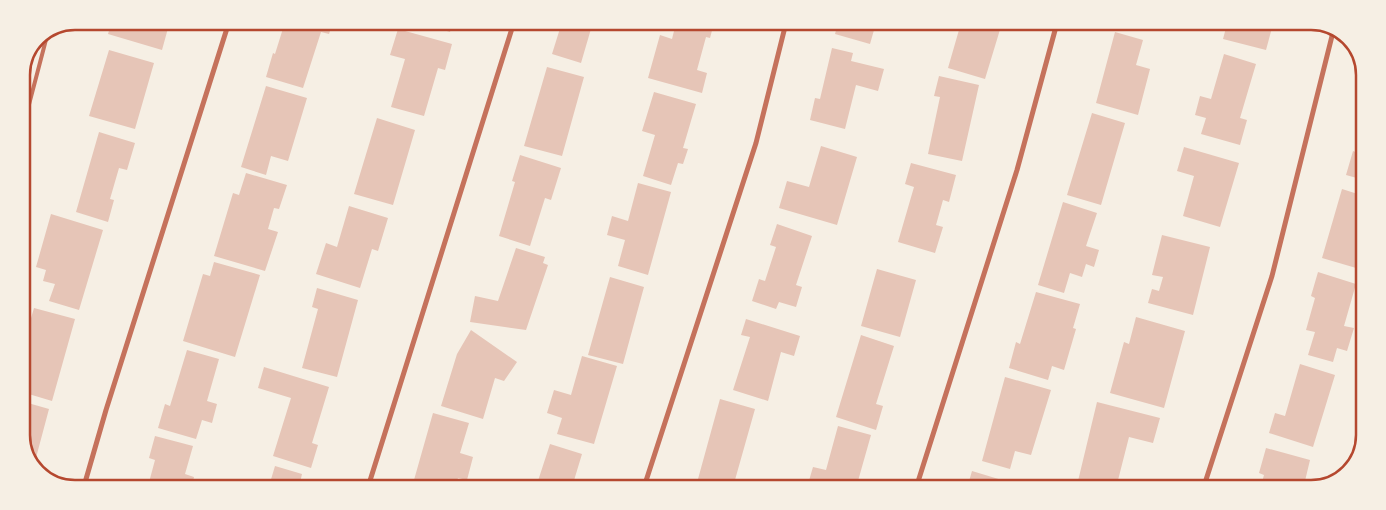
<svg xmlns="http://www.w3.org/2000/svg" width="1386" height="510" font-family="Commissioner,sans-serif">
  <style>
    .building { fill: #e6c5b7 }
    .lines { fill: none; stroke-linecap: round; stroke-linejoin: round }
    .service { stroke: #c5725c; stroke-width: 4 }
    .minor { stroke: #c5725c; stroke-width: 5 }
    .rim { fill: none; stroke: #b5482f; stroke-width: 2.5 }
  </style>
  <rect width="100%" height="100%" fill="#f6efe4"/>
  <path class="building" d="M112,21H170L162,50L108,34Z
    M285,22H333L329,34L321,32L303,88L266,77L273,53L275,54Z
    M418,22H453L450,32Z
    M562,22H593L581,63L552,54Z
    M676,23H714L710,38L706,37L697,70L707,73L702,93L648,78L660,35L672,39Z
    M838,23H876L870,44L835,34Z
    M961,23H1002L985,79L948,68Z
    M1227,24H1273L1266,50L1223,39Z
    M398,29L452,44L445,70L438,68L424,116L391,107L405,59L390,55Z
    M1115,32L1143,40L1136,65L1150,69L1138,115L1096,103Z
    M34,43L35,44L21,94V72Z
    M832,48L853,53L851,61L884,69L878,91L856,85L845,129L810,120L815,98L820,99Z
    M109,50L154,63L135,129L89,116Z
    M1224,54L1256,64L1240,118L1247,120L1240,145L1201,134L1206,118L1195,115L1200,96L1211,99Z
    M547,67L584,77L562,156L524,146Z
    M939,76L979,85L962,161L928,154L940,97L934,96Z
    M266,86L307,98L288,161L271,156L266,175L241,167Z
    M654,92L696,104L683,148L688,149L683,164L678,163L671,185L643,176L655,135L642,131Z
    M1092,113L1125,123L1101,205L1067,195Z
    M377,118L415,130L393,205L354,194Z
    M99,132L135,143L127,170L119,168L110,199L114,200L108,222L76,212Z
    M1364,132V180L1346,175L1353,151L1358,153Z
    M821,146L857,157L837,225L779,208L787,181L809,187Z
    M1184,147L1239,163L1220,227L1183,216L1194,176L1177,171Z
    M520,155L561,168L551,200L545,198L530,246L499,236L515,182L512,181Z
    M911,163L956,175L949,202L943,200L936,225L943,227L935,253L898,242L914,187L905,184Z
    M246,173L287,185L279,209L274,208L268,229L278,232L265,271L214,256L233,193L239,195Z
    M638,183L671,192L648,275L618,266L625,240L607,235L612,216L628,221Z
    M1342,189L1364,196L1363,270L1322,258Z
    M1063,202L1097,213L1086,246L1099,250L1094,267L1086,264L1082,277L1070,273L1064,293L1038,285Z
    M349,206L388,218L378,251L372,249L360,288L316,274L326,243L337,247Z
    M51,214L103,230L79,310L49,301L55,284L43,281L46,270L36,267Z
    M777,224L812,236L796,285L802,287L796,307L779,302L776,309L752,301L759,279L765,281L776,247L770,245Z
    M1162,235L1210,247L1193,315L1148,303L1152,289L1159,291L1163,277L1152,275Z
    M516,248L545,257L543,263L548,265L526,330L470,322L475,296L498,301Z
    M214,262L260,275L235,357L183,341L203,274L210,276Z
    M877,269L916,280L900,337L861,326Z
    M1318,272L1356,284L1344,326L1354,328L1347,351L1337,348L1333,362L1308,355L1315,332L1306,330L1315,298L1311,296Z
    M610,277L644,287L623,364L588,355Z
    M317,288L358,300L337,377L302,368L318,309L312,307Z
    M1036,292L1080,304L1073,328L1076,329L1064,370L1052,366L1048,380L1009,368L1016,342L1020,344Z
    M34,308L75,319L52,401L22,392L26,377L21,375V352Z
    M1136,317L1185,331L1164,408L1110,393L1124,342L1129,344Z
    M746,319L800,336L794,356L781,352L768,401L733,390L750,337L741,335Z
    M471,330L517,362L504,381L495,378L483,419L441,406L457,354Z
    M861,335L894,346L876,404L883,406L876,430L836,417Z
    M187,350L219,359L207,401L217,404L212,423L202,420L196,439L158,428L165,404L170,406Z
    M582,356L617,366L594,444L557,434L562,418L547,413L554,390L571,395Z
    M1300,364L1335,375L1313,447L1269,433L1275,413L1285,416Z
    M264,367L329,387L312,443L318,445L311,468L273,456L291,398L258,388Z
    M1005,377L1051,390L1031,455L1015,451L1010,469L982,461Z
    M720,399L755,409L733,487H727L698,479Z
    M21,401L49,409L33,469L21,439Z
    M1097,402L1160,418L1153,443L1129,437L1116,488H1107L1078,481Z
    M433,413L469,423L460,453L473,457L467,480L458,478L455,487L442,484L441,487H412Z
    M838,426L871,435L856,488H819L808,484L813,467L826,470Z
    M155,436L193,446L185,474L194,477L192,486H148L155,460L149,458Z
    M550,444L582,454L572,487H536Z
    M1266,448L1310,460L1305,481L1295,479L1292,489H1260L1264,475L1259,473Z
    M275,466L302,474L299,487L269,486Z
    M972,471L1015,484L1014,488H967Z"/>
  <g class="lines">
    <path class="service" d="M21,135L48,32"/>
    <path class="minor" d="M84,486L106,410L229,22
      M368,487L514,22
      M644,487L756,143L786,23
      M916,488L1017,170L1057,23
      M1203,489L1272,276L1334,28"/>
  </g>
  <path d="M0 0H1386V510H0ZM75 30H1311A45 45 0 0 1 1356 75V435A45 45 0 0 1 1311 480H75A45 45 0 0 1 30 435V75A45 45 0 0 1 75 30Z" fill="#f6efe4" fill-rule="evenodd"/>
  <path class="rim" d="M75 30H1311A45 45 0 0 1 1356 75V435A45 45 0 0 1 1311 480H75A45 45 0 0 1 30 435V75A45 45 0 0 1 75 30Z"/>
</svg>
